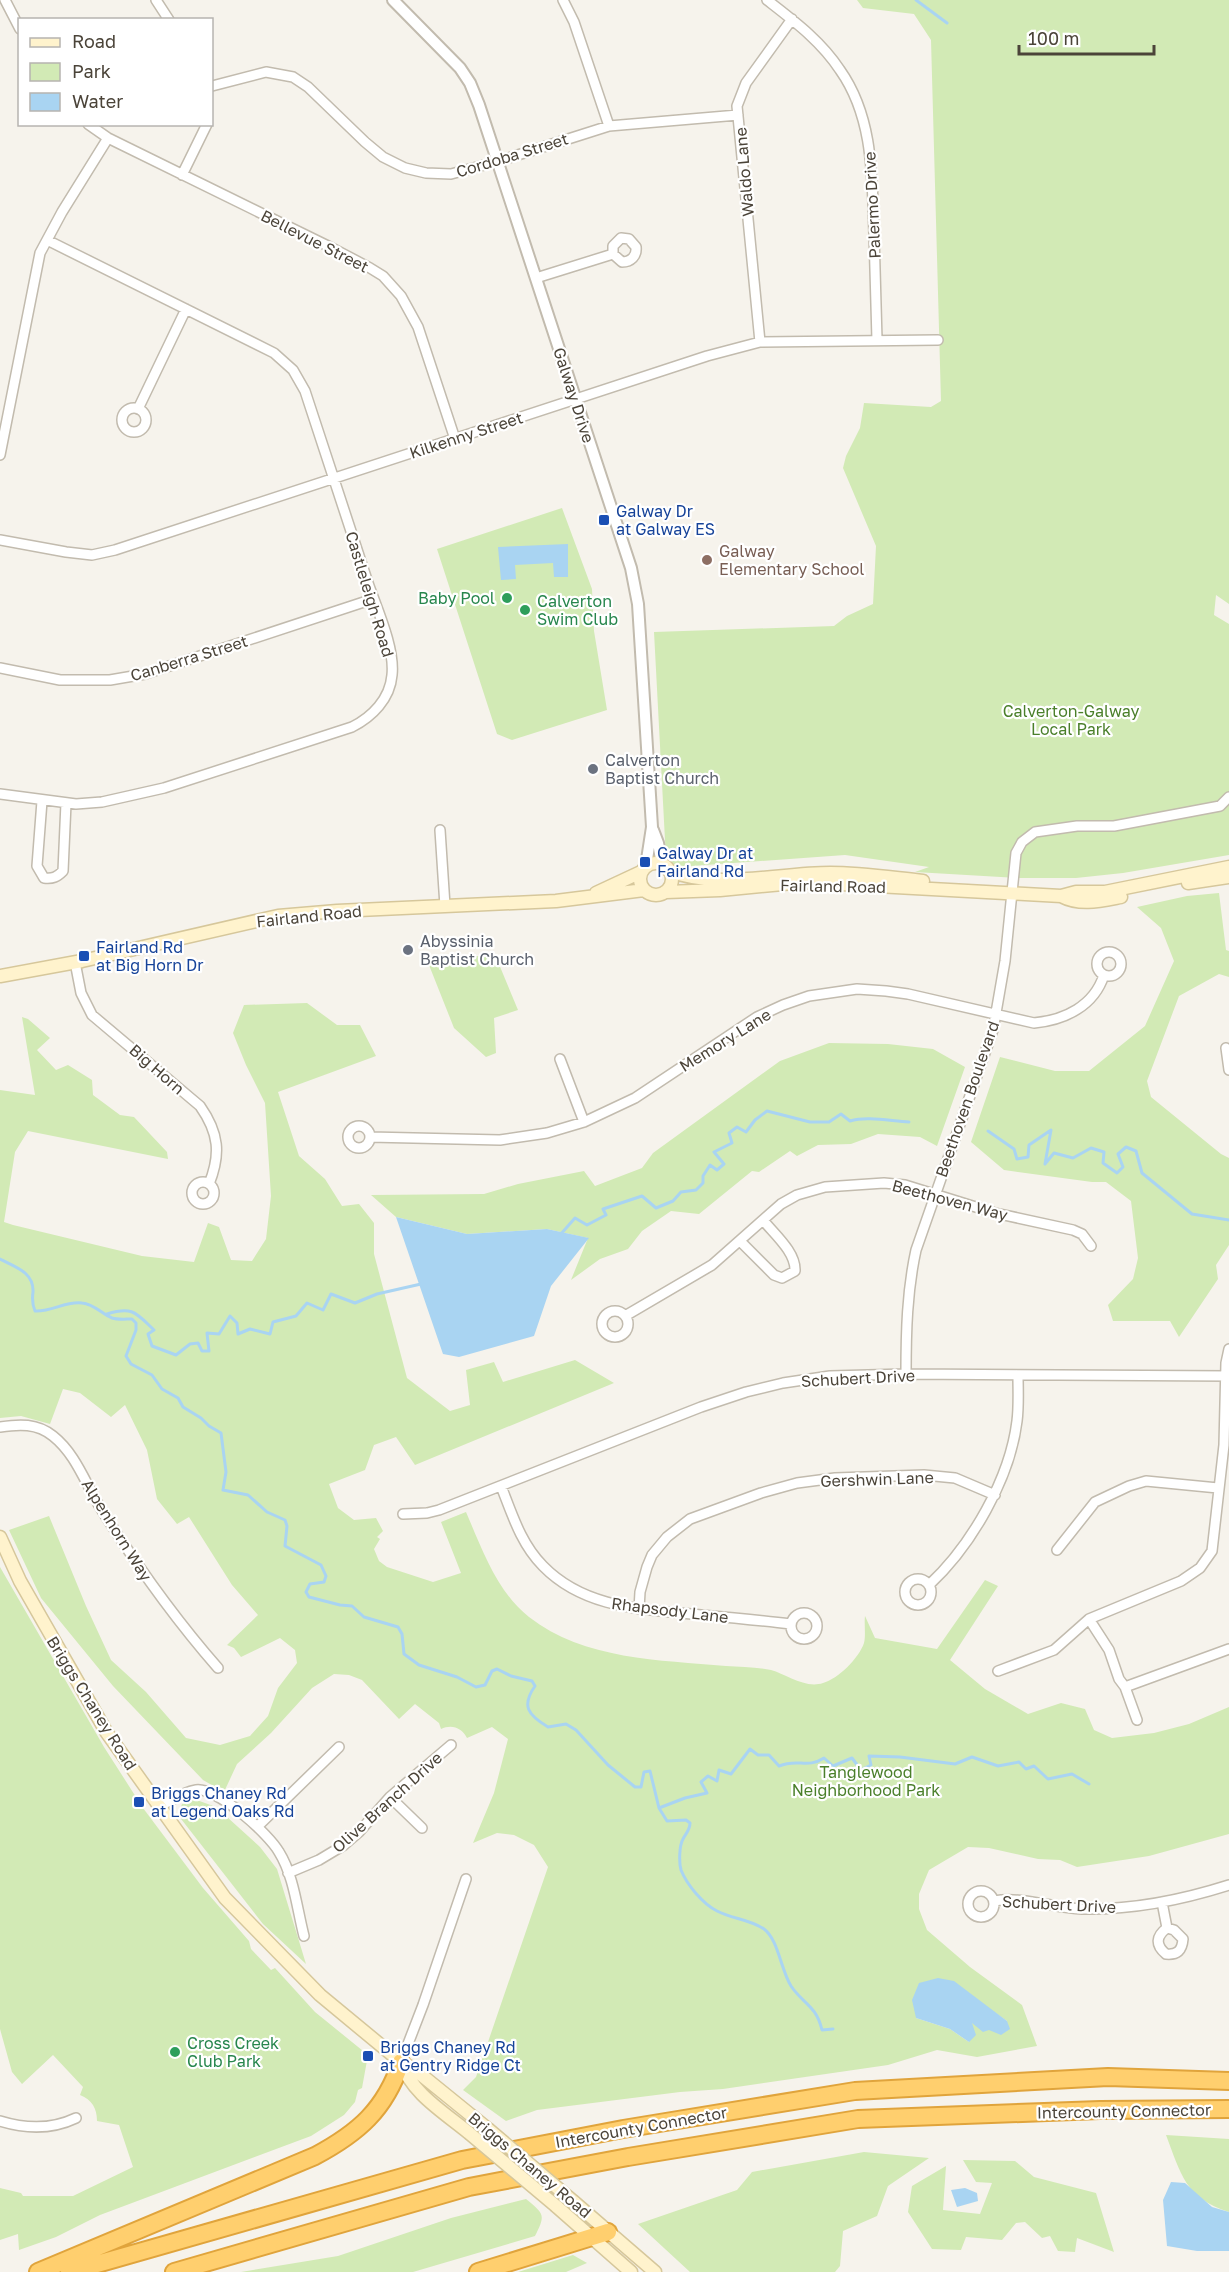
<svg xmlns="http://www.w3.org/2000/svg" width="1229" height="2272" font-family="'Golos Text',sans-serif">
  <style>
    .green { fill: #d2eab5; fill-rule: evenodd }
    .water { fill: #a9d4f2 }
    .lines { fill: none; stroke-linecap: round; stroke-linejoin: round }
    .stream { stroke: #a9d4f2; stroke-width: 3 }
    .minor-casing { stroke: #c2bbae; stroke-width: 12 }
    .tertiary-casing { stroke: #c2bbae; stroke-width: 14 }
    .secondary-casing { stroke: #d6c79b; stroke-width: 15 }
    .motorway-casing { stroke: #e0a43c; stroke-width: 20 }
    .minor { stroke: #fff; stroke-width: 9 }
    .tertiary { stroke: #fff; stroke-width: 10 }
    .secondary { stroke: #fff3cd; stroke-width: 12 }
    .motorway { stroke: #ffcf6e; stroke-width: 16 }
    .secondary-bridge-casing { stroke: #d6c79b; stroke-width: 15; stroke-linecap: butt }
    .secondary-bridge { stroke: #fff3cd; stroke-width: 12 }
    .transit-dot { fill: #1a4fb4; stroke: #fff; stroke-width: 2 }
    .education-dot { fill: #8d6e63; stroke: #fff; stroke-width: 2 }
    .leisure-dot { fill: #2e9e5b; stroke: #fff; stroke-width: 2 }
    .worship-dot { fill: #6b7280; stroke: #fff; stroke-width: 2 }
    .labels { text-anchor: middle; dominant-baseline: central; stroke-width: 4.5; stroke-linejoin: round; paint-order: stroke }
    .street-label { font-size: 16px; fill: #4b4439; stroke: #fff }
    .transit-label { font-size: 16px; fill: #164399; stroke: #fff; text-anchor: start }
    .education-label { font-size: 16px; fill: #785e54; stroke: #fff; text-anchor: start }
    .leisure-label { font-size: 16px; fill: #27864d; stroke: #fff; text-anchor: start }
    .park-label { font-size: 16px; fill: #4a7f2a; stroke: #fff }
    .worship-label { font-size: 16px; fill: #5b616d; stroke: #fff; text-anchor: start }
  </style>
  <rect width="100%" height="100%" fill="#f6f3ec"/>
  <path class="green" d="M857,0H1229V604L1216,595L1214,615L1229,624V855L1123,873L1076,878H1020L915,872L929,867L845,855L678,867L666,859L654,632L834,626L847,616L873,604L876,546L843,468L846,456L860,428L864,403L931,407L941,401L931,40L914,14L863,8Z
    M562,508L592,589L594,631L607,710L512,740L497,734L437,549Z
    M1219,893L1226,950L1229,951V977L1219,974L1179,996L1147,1081L1151,1097L1221,1154L1229,1158V1245L1216,1265L1218,1279L1179,1337L1170,1321H1113L1108,1305L1133,1279L1138,1258L1131,1201L1106,1182H1092L1004,1170L971,1142L1000,1057L1055,1071H1089L1145,1026L1174,961L1161,928L1137,907L1187,896Z
    M476,956L496,957L518,1010L494,1018L496,1053L486,1057L454,1028L427,960Z
    M307,1003L337,1025H360L376,1056L278,1092L299,1156L325,1179L342,1206L359,1204L374,1223V1254L407,1378L450,1411L470,1405L466,1370L494,1362L503,1382L575,1360L614,1383L415,1465L396,1437L374,1445L365,1470L329,1484L338,1508L354,1520L376,1518L383,1531L377,1537L380,1539L374,1549L379,1561L387,1567L433,1582L461,1573L441,1522L466,1512C482,1549 497,1592 529,1617C584,1660 660,1660 726,1666C740,1667 757,1667 771,1670C786,1674 805,1689 823,1683C838,1679 859,1658 864,1643C866,1635 864,1624 865,1616L875,1638L937,1649L985,1580L998,1586L950,1660L985,1689L1028,1714L1061,1703L1085,1709L1094,1730L1112,1738L1154,1733L1189,1724L1229,1707V1834L1149,1856L1077,1867L1060,1860L1038,1859L989,1848L968,1847L929,1870L919,1894V1909L927,1930L970,1967L1022,2005L1037,2046L977,2057L937,2050L888,2065L723,2089L680,2092L537,2110L506,2121L463,2090L476,2077L548,1867L534,1845L514,1835L497,1833L473,1843L494,1793L508,1739L492,1727L467,1738C462,1728 452,1724 441,1729L439,1723L415,1704L399,1719L362,1680L349,1675L334,1674L312,1688L271,1733L237,1764L224,1792L203,1780L113,1686L41,1598L9,1530L49,1516L86,1606L111,1660L146,1692L186,1738L220,1745L250,1736L268,1716L278,1688L297,1663L295,1650L280,1638L241,1657L234,1648L227,1645L258,1615L232,1585L189,1517L177,1524L157,1499L147,1450L125,1405L111,1417L80,1393L63,1389L50,1424L21,1416L0,1418V1090L35,1095L22,1017L28,1019L50,1038L37,1050L56,1070L68,1065L92,1080L93,1095L120,1115L134,1117L167,1152L168,1159L28,1131L15,1152L4,1222L13,1225L142,1256L194,1262L208,1223L219,1227L231,1260L252,1261L266,1239L271,1196L265,1103L246,1065L233,1033L244,1005ZM994,2012L1007,2021L972,2022L969,2042L950,2029L916,2018Z
    M829,1043L888,1044L933,1049L965,1067L937,1146L920,1137L878,1134L851,1144L818,1145L797,1156L790,1151L759,1172L752,1171L699,1214L671,1211L642,1231L628,1249L600,1259L571,1280L588,1238L547,1229L467,1234L396,1217L371,1195L484,1194L518,1184L584,1171L595,1186L642,1168L653,1153L780,1061Z
    M0,1567L104,1747L143,1808L203,1888L249,1941L251,1949L271,1970L275,1968L315,2012L368,2055L362,2088L358,2090L355,2102L344,2115L311,2136L100,2215L56,2237L19,2250L18,2234L0,2240V2188L21,2193L23,2196H73L133,2167L119,2125L97,2121C97,2108 92,2100 80,2095L83,2087L53,2055L22,2084L12,2072L0,2029Z
    M194,1799L216,1807L260,1847L277,1869L306,1964L263,1924L178,1815L182,1804Z
    M1166,2135L1229,2139V2212C1185,2198 1181,2174 1166,2135Z
    M864,2152L929,2158L888,2186L877,2216L843,2231L840,2266L835,2272H690L638,2224L737,2190L752,2172Z
    M963,2160L1015,2161L1034,2177L1096,2193L1114,2252L1077,2238L1075,2252L1058,2251L1050,2236L1042,2238L1025,2222L1016,2223L1002,2240L966,2237L961,2250L932,2249L908,2212L912,2186L946,2166L943,2210L980,2214L992,2183L976,2182Z
    M526,2199C544,2214 546,2214 535,2236L413,2272H241L338,2256L451,2218Z
    M573,2255L587,2263L566,2272H518Z"/>
  <path class="water" d="M568,544V577H554L553,563L515,565L516,579L501,580L498,547Z
    M396,1217L467,1234L547,1229L589,1238L551,1286L534,1336L459,1357L443,1354Z
    M938,1978L954,1981L1007,2021L1010,2029L1001,2035L989,2030L983,2032L972,2023L976,2035L969,2042L950,2029L916,2018L912,2000L919,1983Z
    M1171,2182L1185,2183L1212,2207L1229,2212V2251H1197L1167,2246L1163,2200Z
    M965,2188L977,2193L978,2201L957,2207L951,2190Z"/>
  <g class="lines">
    <path class="stream" d="M916,0L947,23
      M988,1131L1014,1149L1017,1159L1028,1157L1029,1145L1051,1130L1045,1164L1054,1153L1073,1158L1091,1148L1104,1152L1103,1163L1117,1173L1123,1167L1118,1154L1126,1147L1136,1151L1142,1173L1192,1214L1229,1220
      M560,1235L575,1218L587,1225L606,1215L603,1209L642,1196L656,1208L673,1201L681,1192L696,1190L703,1183V1176L710,1165L717,1170L724,1164L714,1152L732,1143L729,1133L737,1127L746,1132L755,1120L767,1111L810,1122H829L841,1114L850,1121C867,1116 890,1121 909,1122
      M0,1259C15,1267 34,1272 33,1292C32,1299 32,1304 35,1311C52,1312 65,1301 82,1303C94,1304 102,1314 112,1318C118,1320 126,1319 132,1319L136,1323V1330L126,1356L131,1364L152,1375L162,1389L178,1398L183,1407L201,1418L209,1426L221,1433L226,1472L223,1490L248,1495L267,1512L285,1520L287,1526L285,1546L321,1565L326,1576L324,1582L310,1584L306,1592L309,1597L340,1605L352,1606L364,1617L398,1627L402,1634L404,1654L419,1665L457,1677L476,1687L485,1685L492,1671L497,1669L511,1676L532,1681L535,1686C521,1706 528,1715 548,1727L566,1724L576,1730L608,1765L635,1787H641L644,1772L650,1771L659,1808L667,1821L686,1820L690,1823C690,1830 686,1833 683,1839C679,1846 679,1863 681,1870C687,1885 703,1904 717,1911C732,1919 749,1919 764,1929C778,1939 781,1970 791,1986C803,2004 816,2005 822,2030L833,2029
      M107,1314C133,1306 136,1313 154,1330L148,1334L152,1346L176,1355L190,1344L198,1343L202,1351H209L207,1333L219,1334L230,1316L237,1323L238,1334L250,1329L270,1334L273,1322L296,1316L307,1303L323,1310L331,1294L355,1303L377,1294L421,1284
      M659,1808L685,1798L707,1793L701,1782L708,1776L717,1781L719,1770L731,1774L750,1749L758,1755H769L779,1766C798,1758 807,1769 824,1758L833,1766L852,1758L861,1770L871,1765L869,1756L900,1757L955,1764L972,1757L998,1766L1019,1762L1026,1769L1034,1766L1048,1779L1072,1774L1089,1784"/>
    <defs>
      <path id="minor" d="M5,0L20,29
        M156,0L169,20
        M563,0L574,22L609,126
        M767,0C794,21 821,41 840,70C874,118 872,178 874,234C875,269 876,304 877,340
        M212,86L266,72L293,77L308,87L365,142L383,157L405,168L426,173L451,174L499,161L609,126L738,115
        M88,124L108,138L332,248L370,268L383,276L401,296L418,327L455,439
        M182,175L207,124
        M536,278L613,254L622,262C631,262 637,256 636,247L629,239L621,238L613,246V254
        M760,342L737,106L746,83L792,19
        M122 420a12 12 0 1 1 24 0a12 12 0 1 1-24 0Z
        M138,409L186,309
        M0,455L40,253L62,212L108,138
        M0,540L66,552L92,555L115,550L707,356L760,342L938,340
        M0,668L60,680H110L145,674L373,599
        M0,794L76,804L102,802L164,788L352,727C372,717 390,699 392,675C395,648 377,609 368,583C347,519 326,455 305,391L293,370L274,353L47,240
        M42,801L37,866L44,878C53,879 57,877 63,871L66,803
        M440,830L445,906
        M1097 964a12 12 0 1 1 24 0a12 12 0 1 1-24 0Z
        M75,962L81,993L92,1015L200,1106C219,1133 221,1154 209,1184
        M1226,1048L1229,1070
        M560,1059L584,1122
        M348 1137a11 11 0 1 1 22 0a11 11 0 1 1-22 0Z
        M370,1137L500,1140L547,1133L584,1122L635,1098L757,1017L783,1005L809,996L857,989L886,991L908,994L1034,1023C1065,1020 1094,1006 1104,975
        M192 1193a11 11 0 1 1 22 0a11 11 0 1 1-22 0Z
        M740,1241L774,1275L782,1278L795,1271C796,1252 774,1234 763,1220
        M602 1324a13 13 0 1 1 26 0a13 13 0 1 1-26 0Z
        M625,1316L712,1265L781,1204L797,1195L825,1187L884,1183L905,1185L995,1213L1073,1230L1082,1234L1091,1246
        M906,1374C906,1332 907,1291 916,1250L993,1030L1005,961L1016,853L1022,842L1035,832L1077,826H1114L1220,806L1229,797
        M0,1427C19,1424 37,1423 53,1436C77,1455 86,1486 103,1512C138,1567 175,1619 218,1668
        M501,1486C512,1514 521,1544 543,1566C583,1607 638,1609 691,1614C724,1617 758,1620 791,1624
        M403,1514L427,1513L439,1510L701,1407L746,1392L783,1383L830,1376L906,1374L1229,1376
        M1057,1550L1095,1502L1129,1486L1146,1481L1218,1488
        M905 1592a13 13 0 1 1 26 0a13 13 0 1 1-26 0Z
        M929,1585C971,1546 1010,1479 1017,1421C1019,1406 1018,1390 1018,1375
        M639,1609L640,1592L647,1567L652,1555L667,1537L690,1519L761,1493L797,1483L835,1478L924,1475L955,1478L995,1495
        M791 1626a13 13 0 1 1 26 0a13 13 0 1 1-26 0Z
        M1089,1619L1109,1650L1119,1679L1125,1687L1229,1649
        M998,1671L1054,1650L1089,1619L1181,1581L1200,1568L1212,1551L1224,1445L1226,1363L1229,1349
        M1125,1687L1137,1720
        M390,1797L422,1828
        M159,1807C170,1801 183,1792 196,1790C217,1787 269,1834 279,1852C294,1876 297,1909 304,1936
        M258,1826L339,1747
        M288,1873L319,1860L344,1845L359,1832L390,1797L451,1745
        M968 1904a13 13 0 1 1 26 0a13 13 0 1 1-26 0Z
        M994,1901C1023,1896 1053,1908 1082,1909C1132,1910 1182,1900 1229,1885
        M1162,1902L1167,1928C1156,1936 1155,1945 1166,1954C1177,1955 1182,1951 1183,1939L1174,1930L1167,1928
        M401,2062L423,2005L466,1879
        M0,2121C26,2129 51,2130 76,2118"/>
      <path id="tertiary" d="M393,0L460,68L470,83L479,105L631,568L638,604L652,827L646,866
        M653,830L658,843L662,864"/>
      <path id="secondary" d="M640 879a16 16 0 1 1 32 0a16 16 0 1 1-32 0Z
        M669,871C720,890 778,873 830,873C861,873 893,878 923,881
        M1188,883L1229,877
        M666,892L720,890L804,882L1061,896L1076,892H1105L1229,867
        M596,893L641,872
        M1061,896C1080,906 1100,901 1121,897
        M0,976L82,961L278,916L337,911L556,901L644,890
        M0,1537L20,1581L107,1733L225,1898L320,1995L401,2062L414,2069L488,2129
        M401,2062C411,2093 445,2113 469,2133
        M574,2202L655,2272
        M556,2206L631,2272"/>
      <path id="motorway" d="M38,2272L315,2156C358,2133 385,2110 401,2062
        M69,2272L462,2160L623,2129L855,2091L1108,2077L1229,2081
        M174,2272L469,2187L628,2157L858,2119L1100,2110L1229,2109
        M478,2272L608,2232"/>
    </defs>
    <use href="#minor" class="minor-casing"/>
    <use href="#tertiary" class="tertiary-casing"/>
    <use href="#secondary" class="secondary-casing"/>
    <use href="#motorway" class="motorway-casing"/>
    <use href="#minor" class="minor"/>
    <use href="#tertiary" class="tertiary"/>
    <use href="#secondary" class="secondary"/>
    <use href="#motorway" class="motorway"/>
    <defs>
      <path id="secondary-bridge" d="M488,2129L574,2202
        M469,2133L556,2206"/>
    </defs>
    <use href="#secondary-bridge" class="secondary-bridge-casing"/>
    <use href="#secondary-bridge" class="secondary-bridge"/>
  </g>
  <g class="transit-dot">
    <rect x="598" y="514" width="12" height="12" rx="3"/>
    <rect x="639" y="856" width="12" height="12" rx="3"/>
    <rect x="78" y="950" width="12" height="12" rx="3"/>
    <rect x="133" y="1796" width="12" height="12" rx="3"/>
    <rect x="362" y="2050" width="12" height="12" rx="3"/>
  </g>
  <circle class="education-dot" cx="707" cy="560" r="6"/>
  <g class="leisure-dot">
    <circle cx="507" cy="598" r="6"/>
    <circle cx="525" cy="610" r="6"/>
    <circle cx="175" cy="2052" r="6"/>
  </g>
  <g class="worship-dot">
    <circle cx="593" cy="769" r="6"/>
    <circle cx="408" cy="950" r="6"/>
  </g>
  <g class="labels">
    <g class="street-label">
      <text transform="translate(512 155) rotate(-17)">Cordoba Street</text>
      <text transform="translate(744 172) rotate(-95)">Waldo Lane</text>
      <text transform="translate(872 205) rotate(-93)">Palermo Drive</text>
      <text transform="translate(315 241) rotate(27)">Bellevue Street</text>
      <text transform="translate(574 395) rotate(72)">Galway Drive</text>
      <text transform="translate(466 435) rotate(-18)">Kilkenny Street</text>
      <text transform="translate(370 594) rotate(73)">Castleleigh Road</text>
      <text transform="translate(189 658) rotate(-17)">Canberra Street</text>
      <text transform="translate(833 886) rotate(1)">Fairland Road</text>
      <text transform="translate(309 916) rotate(-6)">Fairland Road</text>
      <text transform="translate(725 1040) rotate(-32)">Memory Lane</text>
      <text transform="translate(157 1069) rotate(41)">Big Horn</text>
      <text transform="translate(967 1099) rotate(-71)">Beethoven Boulevard</text>
      <text transform="translate(950 1200) rotate(15)">Beethoven Way</text>
      <text transform="translate(858 1378) rotate(-3)">Schubert Drive</text>
      <text transform="translate(877 1479) rotate(-2)">Gershwin Lane</text>
      <text transform="translate(117 1530) rotate(58)">Alpenhorn Way</text>
      <text transform="translate(670 1610) rotate(7)">Rhapsody Lane</text>
      <text transform="translate(92 1703) rotate(58)">Briggs Chaney Road</text>
      <text transform="translate(387 1802) rotate(-42)">Olive Branch Drive</text>
      <text transform="translate(1059 1904) rotate(3)">Schubert Drive</text>
      <text transform="translate(1124 2111) rotate(-1)">Intercounty Connector</text>
      <text transform="translate(641 2127) rotate(-10)">Intercounty Connector</text>
      <text transform="translate(530 2165) rotate(40)">Briggs Chaney Road</text>
    </g>
    <g class="transit-label">
      <text x="616" y="511">Galway Dr<tspan x="616" dy="18">at Galway ES</tspan></text>
      <text x="657" y="853">Galway Dr at<tspan x="657" dy="18">Fairland Rd</tspan></text>
      <text x="96" y="947">Fairland Rd<tspan x="96" dy="18">at Big Horn Dr</tspan></text>
      <text x="151" y="1793">Briggs Chaney Rd<tspan x="151" dy="18">at Legend Oaks Rd</tspan></text>
      <text x="380" y="2047">Briggs Chaney Rd<tspan x="380" dy="18">at Gentry Ridge Ct</tspan></text>
    </g>
    <g class="education-label">
      <text x="719" y="551">Galway<tspan x="719" dy="18">Elementary School</tspan></text>
    </g>
    <g class="leisure-label">
      <text x="495" y="598" text-anchor="end">Baby Pool</text>
      <text x="537" y="601">Calverton<tspan x="537" dy="18">Swim Club</tspan></text>
      <text x="187" y="2043">Cross Creek<tspan x="187" dy="18">Club Park</tspan></text>
    </g>
    <g class="park-label">
      <text x="1071" y="711">Calverton-Galway<tspan x="1071" dy="18">Local Park</tspan></text>
      <text x="866" y="1772">Tanglewood<tspan x="866" dy="18">Neighborhood Park</tspan></text>
    </g>
    <g class="worship-label">
      <text x="605" y="760">Calverton<tspan x="605" dy="18">Baptist Church</tspan></text>
      <text x="420" y="941">Abyssinia<tspan x="420" dy="18">Baptist Church</tspan></text>
    </g>
  </g>
  <rect x="18" y="18" width="195" height="108" fill="#ffffff" stroke="#b7b4b0" stroke-width="1.5"/>
  <rect x="30" y="38" width="30" height="9" fill="#fff3cd" stroke="#b7b4b0" stroke-width="1.5"/>
  <text x="72" y="48" font-size="18" fill="#4b4439">Road</text>
  <rect x="30" y="63" width="30" height="18" fill="#d2eab5" stroke="#b7b4b0" stroke-width="1.5"/>
  <text x="72" y="78" font-size="18" fill="#4b4439">Park</text>
  <rect x="30" y="93" width="30" height="18" fill="#a9d4f2" stroke="#b7b4b0" stroke-width="1.5"/>
  <text x="72" y="108" font-size="18" fill="#4b4439">Water</text>
  <path d="M1019 45v9h135v-9" fill="none" stroke="#4b4439" stroke-width="3"/>
  <text x="1028" y="45" font-size="18" fill="#4b4439" stroke="#ffffff" stroke-width="4.5" paint-order="stroke">100 m</text>
</svg>
